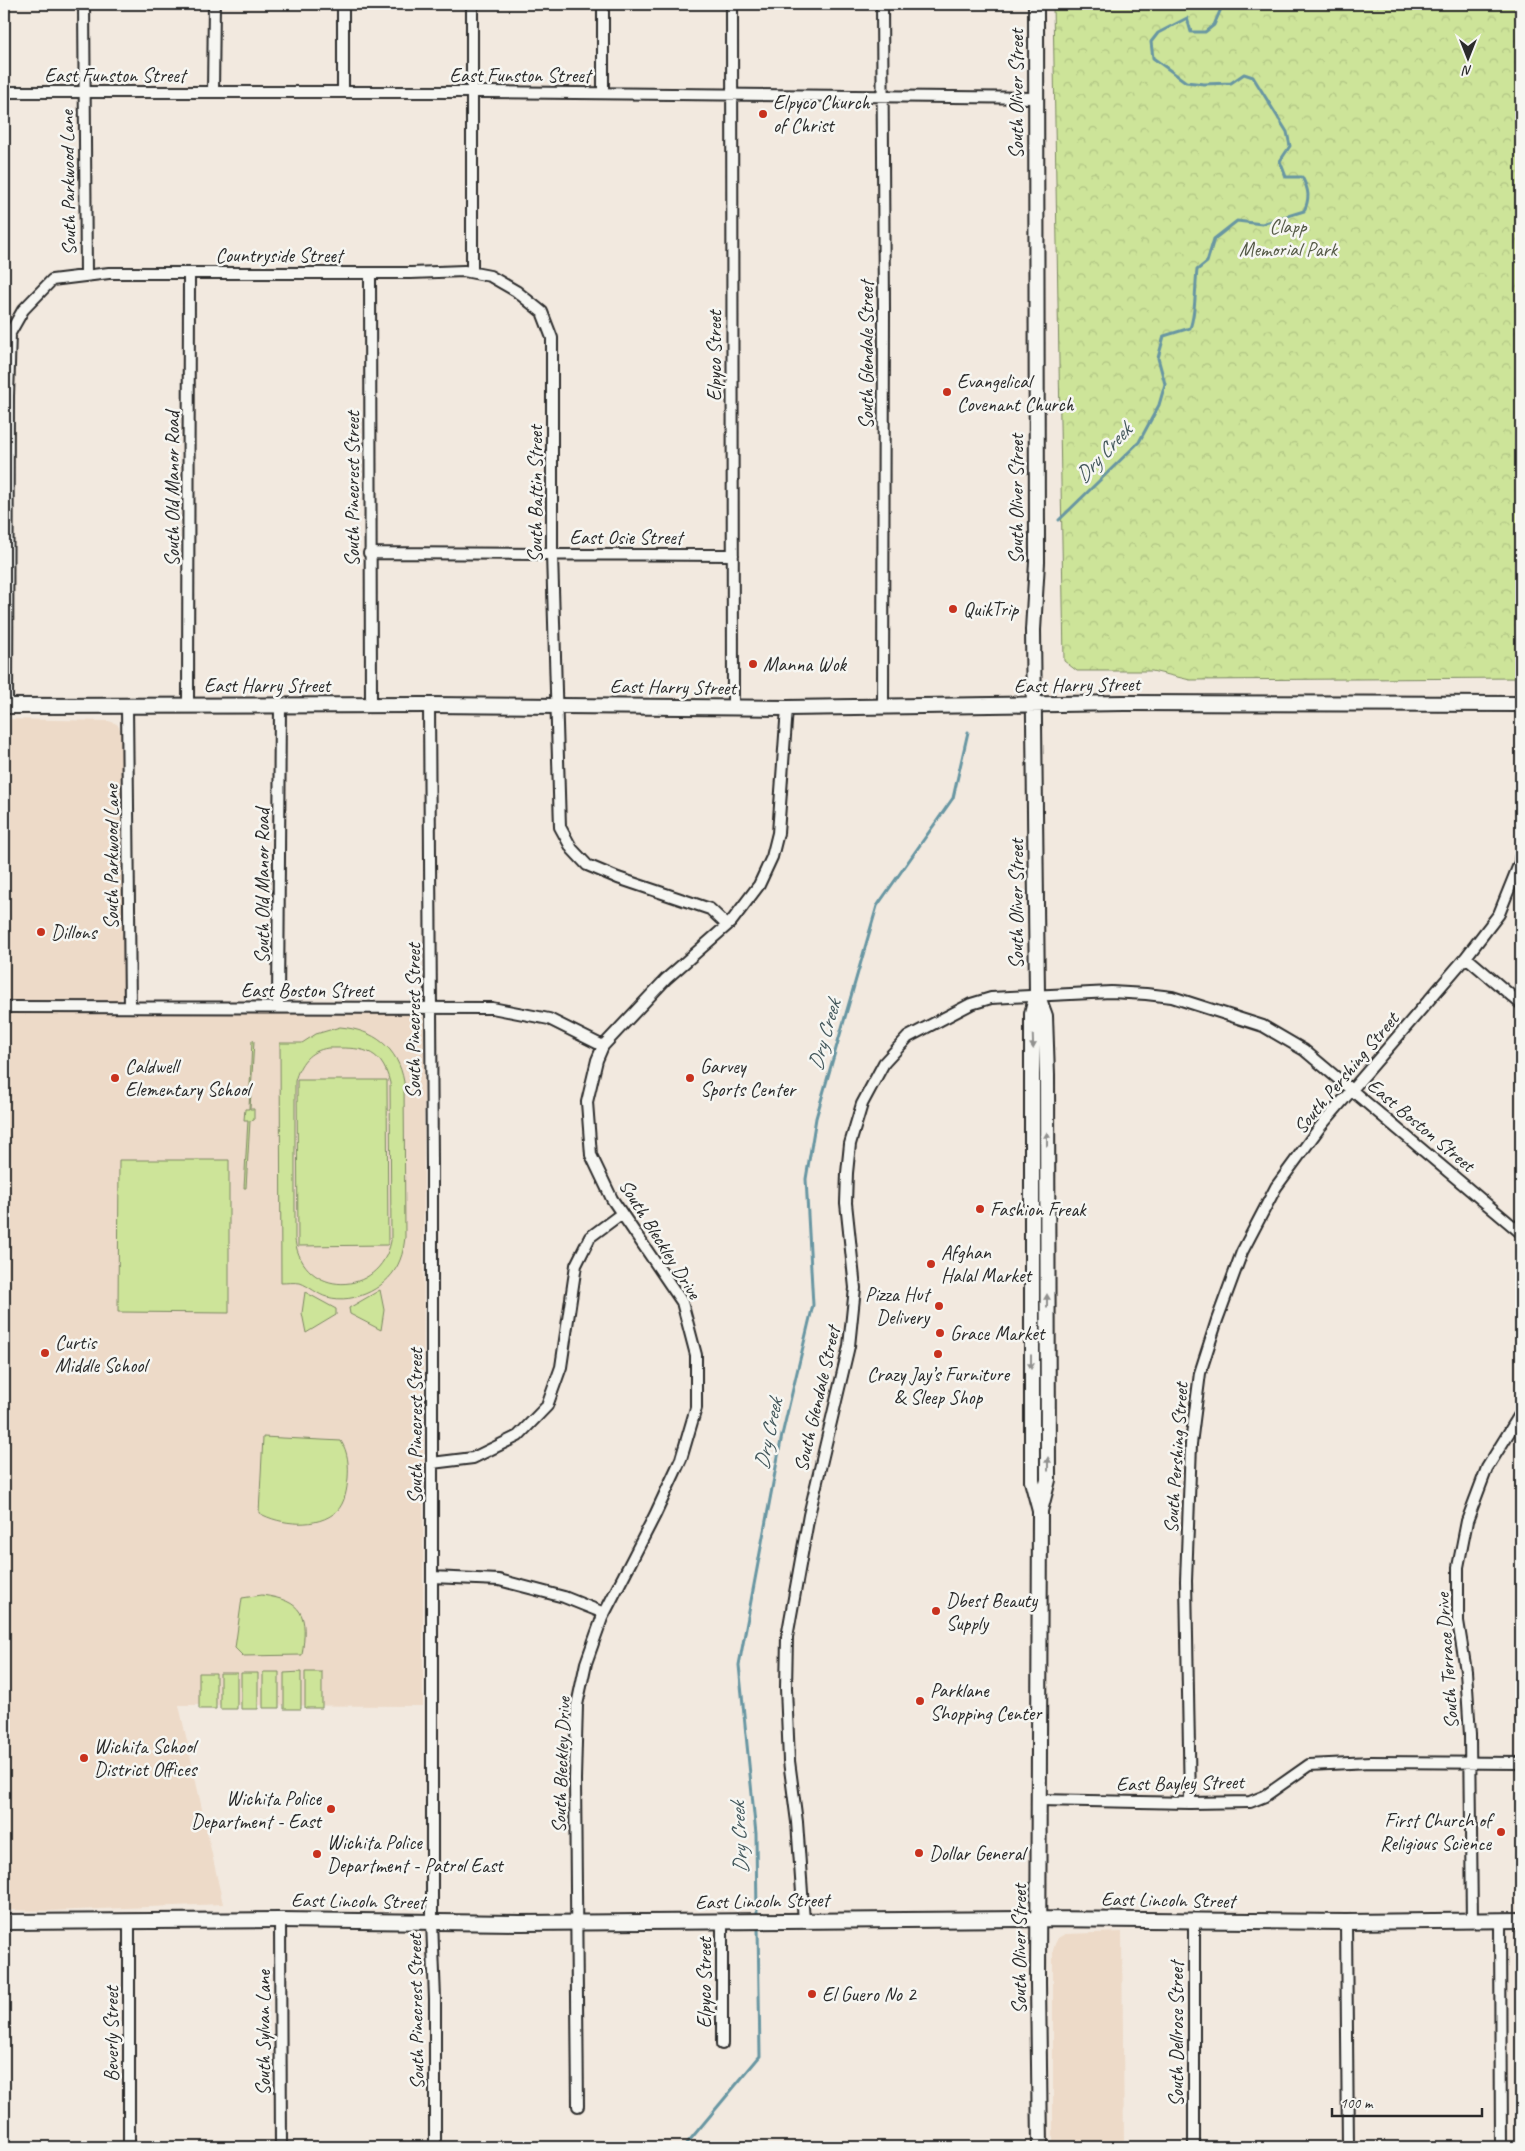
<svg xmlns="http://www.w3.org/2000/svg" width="1525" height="2151" font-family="Caveat,sans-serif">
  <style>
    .built { fill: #eddac8 }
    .park { fill: url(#park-crowns); stroke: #7c8862 }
    .garden { fill: #cde499; stroke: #7c8862; fill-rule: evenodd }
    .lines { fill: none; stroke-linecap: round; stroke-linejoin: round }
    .stream { stroke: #6896a2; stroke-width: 3 }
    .street-casing { stroke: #2b2b2b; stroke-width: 14 }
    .secondary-casing { stroke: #2b2b2b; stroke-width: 18 }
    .street { stroke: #f6f6f2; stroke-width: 10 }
    .secondary { stroke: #f6f6f2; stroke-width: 14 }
    .oneway { fill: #90908e }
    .poi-dot { fill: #c8321e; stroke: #f6f6f2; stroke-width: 2 }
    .labels { text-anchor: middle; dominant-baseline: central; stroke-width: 5; stroke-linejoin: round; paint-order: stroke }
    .street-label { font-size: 20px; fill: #2b2b2b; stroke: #f6f6f2 }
    .poi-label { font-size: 20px; fill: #2b2b2b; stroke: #f6f6f2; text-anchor: start }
    .park-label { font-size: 20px; fill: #545946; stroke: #f6f6f2 }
    .water-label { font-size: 21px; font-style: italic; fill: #44585c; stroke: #f6f6f2 }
  </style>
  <defs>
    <pattern id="park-crowns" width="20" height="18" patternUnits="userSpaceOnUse" patternTransform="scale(1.25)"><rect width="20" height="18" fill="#cde499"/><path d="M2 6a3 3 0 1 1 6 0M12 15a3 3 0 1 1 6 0" fill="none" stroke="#b0c484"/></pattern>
  </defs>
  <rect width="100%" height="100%" fill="#f2e9df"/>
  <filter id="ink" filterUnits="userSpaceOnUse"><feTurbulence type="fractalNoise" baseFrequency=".02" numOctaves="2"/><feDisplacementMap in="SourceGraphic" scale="10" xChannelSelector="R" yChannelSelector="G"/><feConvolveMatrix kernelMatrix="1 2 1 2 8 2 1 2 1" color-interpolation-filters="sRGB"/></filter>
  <g filter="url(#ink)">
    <path class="built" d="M4,719L109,721L117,724L123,734V996L120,1001L114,1003H4Z
      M411,1013L420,1015L424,1019L423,1706L179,1705L223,1904L50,1911L4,1910V1014Z
      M1122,1932L1124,2147H1053V1950L1055,1944L1058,1938L1065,1934Z"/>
    <path class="park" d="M1053,4H1521V678L1190,680L1152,671H1077L1064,661Z"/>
    <path class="garden" d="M340,1027C374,1030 398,1047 404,1082L405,1237C404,1245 403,1253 400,1260C390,1287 355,1305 327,1297C318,1295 309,1286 300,1283C294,1282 287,1283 281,1283L280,1043H302L316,1034ZM328,1048C360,1048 381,1046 390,1083L391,1241C380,1298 303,1298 295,1240V1081C300,1063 309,1051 328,1048Z
      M252,1040L254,1041L250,1109H254V1120L250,1121L246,1188H244L248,1120H244L245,1109H249Z
      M297,1080H387L388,1245L298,1246Z
      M119,1160H229V1313L118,1312Z
      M380,1290L384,1310L381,1330L350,1314L349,1308Z
      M305,1292L336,1309V1315L306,1333L302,1313Z
      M263,1437L341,1441C348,1452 349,1465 348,1478C347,1489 345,1503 337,1511C318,1529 280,1525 259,1513Z
      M262,1595C304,1601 308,1615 302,1655L243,1656L235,1648L242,1598Z
      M263,1672H279V1708H263Z
      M301,1672V1709H284V1673Z
      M305,1672H322V1708H305Z
      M199,1673H216V1709H199Z
      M220,1673H237V1709H220Z
      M241,1673H258V1709H241Z"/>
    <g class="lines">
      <path class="stream" d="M1059,520L1139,442L1159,405L1165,384L1158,358L1164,336L1190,328C1196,314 1195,286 1197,270L1207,262L1214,239L1237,221L1262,224L1304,211C1310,198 1309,190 1302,177H1286L1280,161L1290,146L1287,132L1253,77L1244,74L1231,83L1204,84L1186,82L1153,58L1151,42L1158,33L1187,18L1191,32H1205L1214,25L1223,4
        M757,1917L756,1834L739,1665L782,1435L813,1305L806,1179L816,1118L877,906L953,798L968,732
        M684,2147L760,2056L758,1926"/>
      <defs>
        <path id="street" d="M84,4L86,276
          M472,4V272
          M732,4L733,708
          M882,4L884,307L883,707
          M4,92H486L1036,98
          M213,92L214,4
          M343,92V4
          M603,93V4
          M370,273L371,705
          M369,553L733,555
          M429,705L432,1164V1922L435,1999V2147
          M7,706L8,396L10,333L23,310L52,280L109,273H411L464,271L490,276L516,291L542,312L552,338V554L560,827L572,849L587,865L618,878L710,909L727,925
          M127,706L130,1007
          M188,706L189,273
          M1466,957L1521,1004
          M4,1007L492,1008L549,1019L603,1046
          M278,1007L280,705
          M432,1463L473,1458L518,1436L547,1406L561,1367L576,1265L590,1237L621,1214
          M432,1577L499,1580L564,1597L604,1613
          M1039,1800L1190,1803L1250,1802L1265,1796L1309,1765L1370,1762L1521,1763
          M1190,1803L1186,1581L1191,1444L1200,1373L1217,1320L1242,1252L1276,1187L1320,1127L1466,957L1499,914L1520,862L1521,854
          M280,1920L281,2147
          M1194,1920V2147
          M1500,1920L1501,2147
          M804,1921L797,1822L789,1761L786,1688L787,1637L809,1515L849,1346L855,1288L846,1203L847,1173L850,1144L862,1104L884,1063L908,1037L971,1004L991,998L1111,992L1146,994L1172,997L1263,1026L1304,1050L1521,1233
          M1472,1921L1470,1735L1466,1671L1458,1621V1567L1467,1521L1487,1468L1521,1413
          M1346,1922L1348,2147
          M722,2044V1922
          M578,2106L575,1779L577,1705L586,1663L602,1618L655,1515L681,1459L696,1408V1355L682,1302L612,1199L591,1155L587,1102L597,1060L603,1046L666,979L731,922L759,885L772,857L778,833L787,708
          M129,2147V1922"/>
        <path id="secondary" d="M1036,4L1037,562L1033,630L1037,994L1032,1014V1481L1040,1511
          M4,706L429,705L787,708L1124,703L1521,704
          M1037,994L1045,1016L1047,1075L1048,1480L1040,1511L1038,1982L1040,2147
          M4,1922L280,1920L520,1923L1039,1919L1346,1922L1521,1920"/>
      </defs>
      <use href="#street" class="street-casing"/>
      <use href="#secondary" class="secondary-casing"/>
      <use href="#street" class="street"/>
      <use href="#secondary" class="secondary"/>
    </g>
    <defs><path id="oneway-solid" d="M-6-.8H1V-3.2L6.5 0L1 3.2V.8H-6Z" transform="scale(1.25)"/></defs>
    <g class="oneway">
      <use href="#oneway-solid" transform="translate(1033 1042) rotate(88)"/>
      <use href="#oneway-solid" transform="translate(1047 1139) rotate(-90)"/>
      <use href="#oneway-solid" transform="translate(1047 1301) rotate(-90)"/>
      <use href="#oneway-solid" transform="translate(1031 1362) rotate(90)"/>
      <use href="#oneway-solid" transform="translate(1048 1464) rotate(-90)"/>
    </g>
  </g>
  <g class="poi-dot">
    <circle cx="763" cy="114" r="5"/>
    <circle cx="947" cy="392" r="5"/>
    <circle cx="953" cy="609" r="5"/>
    <circle cx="753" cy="664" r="5"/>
    <circle cx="41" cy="932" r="5"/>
    <circle cx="115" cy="1078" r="5"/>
    <circle cx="690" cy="1078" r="5"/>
    <circle cx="980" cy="1209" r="5"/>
    <circle cx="931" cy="1264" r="5"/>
    <circle cx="939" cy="1306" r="5"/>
    <circle cx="940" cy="1333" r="5"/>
    <circle cx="45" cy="1353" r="5"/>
    <circle cx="938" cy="1354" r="5"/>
    <circle cx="936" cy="1611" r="5"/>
    <circle cx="920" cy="1701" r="5"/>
    <circle cx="84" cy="1758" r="5"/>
    <circle cx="331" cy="1809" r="5"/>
    <circle cx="1501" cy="1832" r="5"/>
    <circle cx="919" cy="1853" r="5"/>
    <circle cx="317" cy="1854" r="5"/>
    <circle cx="812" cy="1994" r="5"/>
  </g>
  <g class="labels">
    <g class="street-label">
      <text x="115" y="75">East Funston Street</text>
      <text x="520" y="75">East Funston Street</text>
      <text transform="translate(1016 94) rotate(-90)">South Oliver Street</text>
      <text transform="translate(68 183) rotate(-91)">South Parkwood Lane</text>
      <text x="279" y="255">Countryside Street</text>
      <text transform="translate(866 355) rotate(-90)">South Glendale Street</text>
      <text transform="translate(714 356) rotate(-90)">Elpyco Street</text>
      <text transform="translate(172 489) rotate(-90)">South Old Manor Road</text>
      <text transform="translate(352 489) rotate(-90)">South Pinecrest Street</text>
      <text transform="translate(535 494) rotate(-90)">South Battin Street</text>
      <text transform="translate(1016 499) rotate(-90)">South Oliver Street</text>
      <text x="626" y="537">East Osie Street</text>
      <text x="267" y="685">East Harry Street</text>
      <text transform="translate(1077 685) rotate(-1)">East Harry Street</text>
      <text transform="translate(673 687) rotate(1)">East Harry Street</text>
      <text transform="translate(111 857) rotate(-90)">South Parkwood Lane</text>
      <text transform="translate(262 886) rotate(-90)">South Old Manor Road</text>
      <text transform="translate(1016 904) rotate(-90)">South Oliver Street</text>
      <text x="307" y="990">East Boston Street</text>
      <text transform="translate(413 1021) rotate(-90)">South Pinecrest Street</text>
      <text transform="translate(1346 1073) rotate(-50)">South Pershing Street</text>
      <text transform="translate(1421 1125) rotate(40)">East Boston Street</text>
      <text transform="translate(660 1239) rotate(58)">South Bleckley Drive</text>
      <text transform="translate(817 1399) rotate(-77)">South Glendale Street</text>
      <text transform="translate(415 1426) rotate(-90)">South Pinecrest Street</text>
      <text transform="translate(1176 1458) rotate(-86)">South Pershing Street</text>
      <text transform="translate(1447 1661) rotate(-94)">South Terrace Drive</text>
      <text transform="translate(561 1765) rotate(-88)">South Bleckley Drive</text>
      <text transform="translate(1180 1783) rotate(-1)">East Bayley Street</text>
      <text transform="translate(1168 1900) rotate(1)">East Lincoln Street</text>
      <text transform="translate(358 1901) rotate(1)">East Lincoln Street</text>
      <text transform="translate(762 1901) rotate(-1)">East Lincoln Street</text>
      <text transform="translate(1019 1949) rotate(-90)">South Oliver Street</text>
      <text transform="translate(704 1983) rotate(-90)">Elpyco Street</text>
      <text transform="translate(416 2012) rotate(-91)">South Pinecrest Street</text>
      <text transform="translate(263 2033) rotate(-90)">South Sylvan Lane</text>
      <text transform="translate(111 2034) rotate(-90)">Beverly Street</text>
      <text transform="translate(1176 2034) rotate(-90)">South Dellrose Street</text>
    </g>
    <g class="poi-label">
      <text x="773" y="102">Elpyco Church<tspan x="773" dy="23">of Christ</tspan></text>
      <text x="957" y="381">Evangelical<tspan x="957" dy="23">Covenant Church</tspan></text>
      <text x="963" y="609">QuikTrip</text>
      <text x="763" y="664">Manna Wok</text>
      <text x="51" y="932">Dillons</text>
      <text x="125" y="1066">Caldwell<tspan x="125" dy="23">Elementary School</tspan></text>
      <text x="700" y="1066">Garvey<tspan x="700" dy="23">Sports Center</tspan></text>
      <text x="990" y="1209">Fashion Freak</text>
      <text x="941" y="1252">Afghan<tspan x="941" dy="23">Halal Market</tspan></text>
      <text x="929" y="1294" text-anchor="end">Pizza Hut<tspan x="929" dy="23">Delivery</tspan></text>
      <text x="950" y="1333">Grace Market</text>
      <text x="55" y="1342">Curtis<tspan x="55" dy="23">Middle School</tspan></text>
      <text x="938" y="1374" text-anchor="middle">Crazy Jay’s Furniture<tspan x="938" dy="23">&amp; Sleep Shop</tspan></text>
      <text x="946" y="1600">Dbest Beauty<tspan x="946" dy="23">Supply</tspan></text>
      <text x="930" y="1690">Parklane<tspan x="930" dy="23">Shopping Center</tspan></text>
      <text x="94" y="1746">Wichita School<tspan x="94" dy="23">District Offices</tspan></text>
      <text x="321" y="1798" text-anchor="end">Wichita Police<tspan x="321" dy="23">Department - East</tspan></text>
      <text x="1491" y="1820" text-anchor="end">First Church of<tspan x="1491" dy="23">Religious Science</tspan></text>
      <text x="327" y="1842">Wichita Police<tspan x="327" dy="23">Department - Patrol East</tspan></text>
      <text x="929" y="1853">Dollar General</text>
      <text x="822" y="1994">El Guero No 2</text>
    </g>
    <g class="park-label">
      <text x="1288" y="226">Clapp<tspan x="1288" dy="23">Memorial Park</tspan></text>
    </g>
    <g class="water-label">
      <text transform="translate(1103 453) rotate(-47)">Dry Creek</text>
      <text transform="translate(824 1035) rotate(-74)">Dry Creek</text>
      <text transform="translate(768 1434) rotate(-78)">Dry Creek</text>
      <text transform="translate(739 1838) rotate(-93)">Dry Creek</text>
    </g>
  </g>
  <rect width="1525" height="2151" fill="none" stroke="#f6f6f2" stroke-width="20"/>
  <rect x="10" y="10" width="1505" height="2131" fill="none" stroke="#2b2b2b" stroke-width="2" filter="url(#ink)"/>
  <g transform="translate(1468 58) rotate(180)" stroke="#f6f6f2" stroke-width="4" paint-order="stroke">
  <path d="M0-4L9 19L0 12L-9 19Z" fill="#2b2b2b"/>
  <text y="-8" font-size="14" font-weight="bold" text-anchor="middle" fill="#2b2b2b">N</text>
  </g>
  <path d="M1332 2108v8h150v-8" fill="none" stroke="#2b2b2b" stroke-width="2.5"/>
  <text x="1340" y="2108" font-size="15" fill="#2b2b2b" stroke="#f6f6f2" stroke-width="4" paint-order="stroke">100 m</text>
</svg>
